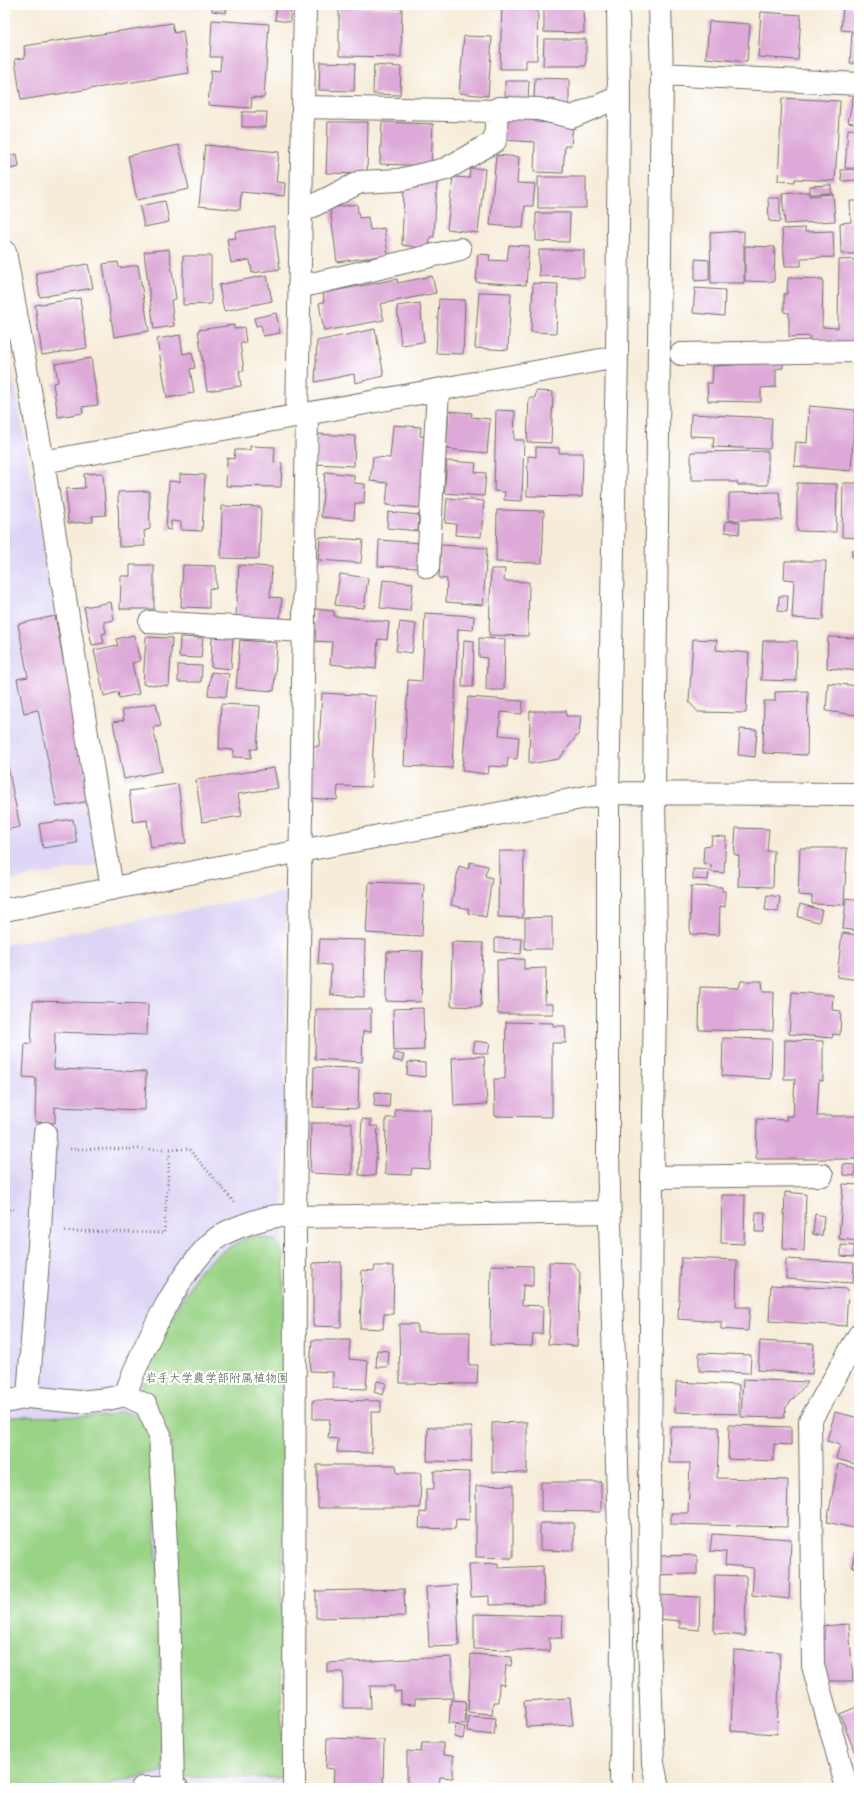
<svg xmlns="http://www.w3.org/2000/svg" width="864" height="1793" font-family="Pangolin,'Klee One',sans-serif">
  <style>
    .built { fill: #ded5f6 }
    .green { fill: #99d386; stroke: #627f58 }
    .building { fill: #dda9d8 }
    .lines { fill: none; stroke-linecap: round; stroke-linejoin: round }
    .minor-casing { stroke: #726f68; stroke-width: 24 }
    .path { stroke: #726f68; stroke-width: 2.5; stroke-dasharray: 1 3; stroke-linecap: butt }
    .minor { stroke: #fff; stroke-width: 22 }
    .labels { text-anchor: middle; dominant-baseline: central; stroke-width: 4; stroke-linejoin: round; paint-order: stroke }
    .park-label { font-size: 12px; fill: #4c5d46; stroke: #fff }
  </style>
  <rect width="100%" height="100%" fill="#fff"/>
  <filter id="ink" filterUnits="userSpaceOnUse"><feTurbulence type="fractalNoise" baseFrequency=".025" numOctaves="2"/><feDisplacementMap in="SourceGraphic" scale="8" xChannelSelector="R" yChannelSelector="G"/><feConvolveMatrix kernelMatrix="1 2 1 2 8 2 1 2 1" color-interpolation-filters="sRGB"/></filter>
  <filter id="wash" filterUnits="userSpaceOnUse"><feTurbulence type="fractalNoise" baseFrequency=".012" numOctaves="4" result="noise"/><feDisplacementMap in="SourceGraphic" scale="16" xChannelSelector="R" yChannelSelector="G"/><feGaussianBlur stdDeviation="0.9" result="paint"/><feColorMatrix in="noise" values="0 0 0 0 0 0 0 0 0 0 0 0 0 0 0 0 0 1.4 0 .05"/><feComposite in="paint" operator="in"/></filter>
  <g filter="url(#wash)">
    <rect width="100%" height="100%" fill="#f6ecd9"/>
    <path class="built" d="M5,333L103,864L5,881Z
      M286,892L280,1788H5V945Z"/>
    <path class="green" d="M250,1236L275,1240L284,1255L281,1778L180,1777L170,1435L139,1392L166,1330L199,1270L221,1252Z
      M120,1411L138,1416L151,1439L159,1610L162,1772L111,1783L104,1788H5V1417L107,1416Z"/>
    <g id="blocks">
      <path class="building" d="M97,5H116V6L98,9Z
        M212,5H227L226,13L212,11Z
        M249,5H260L259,8L249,7Z
        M277,5H291L290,22L275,20Z
        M502,5H538L537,60H526V69H500Z
        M544,5H583L584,33L544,32Z
        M843,6L859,7V63H850L852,31L841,30Z
        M339,7L402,8L401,57L339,56Z
        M761,12L801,15L798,60L758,57Z
        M212,20L269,24L264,98L252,97L251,108L208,105L211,70L220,71L221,57H210Z
        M709,21L750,24L747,62L706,58Z
        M172,23L174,33L183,31L189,73L21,100L15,59L25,58L24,46Z
        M464,36L492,37L488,96L459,93Z
        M544,39H586V66H543Z
        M320,62L355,63L354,91L319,90Z
        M374,65L401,67L400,95L373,94Z
        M535,78L569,79V104H555V99H534Z
        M505,81H529L528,101H505Z
        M853,97L859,98V124L848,122Z
        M782,98L840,101L835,181L795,179V182L778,181Z
        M242,112H267L266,127H242Z
        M504,116L536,117L535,122L573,124L571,146H565L563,173L534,172L535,142L502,140Z
        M328,122H368L367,174L326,173Z
        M382,122L433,124L431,166L380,164Z
        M848,129L859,130V168H845Z
        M179,145L189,189L137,200L128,156Z
        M205,145L279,152L276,182L285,183L284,196L241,192L240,210L199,206Z
        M17,154L19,167L5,170V157Z
        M496,155L519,157L517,183L535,184L533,206H525L523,228L490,225Z
        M470,168L485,169L478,233L447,229L453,177L469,178Z
        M858,169L859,180L842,181L841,170Z
        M538,177H586V208H538Z
        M437,181L434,237H430L429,249L402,245L404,187Z
        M831,185V193L810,194V186Z
        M809,192V196L833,194L835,221L785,224L782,194Z
        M768,198H780V222L769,221Z
        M165,201L169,222L144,227L140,206Z
        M850,201H859V254H841L840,223L851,222Z
        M357,204L359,218L368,217L370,230L384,228L388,255L337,262L330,208Z
        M536,213H570L569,242L536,241Z
        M274,226L280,269L252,273L250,260L231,263L227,239L236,238L235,232Z
        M805,228V232L833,231L834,257L801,258V266H785L782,229Z
        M744,231V283H711L710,233Z
        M509,245L529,246L526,285L476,282L478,254L490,255L489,260L507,261Z
        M745,246L775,247L774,282L745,281Z
        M169,249L176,299L171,300L174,326L154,329L144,252Z
        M539,250H584V277L539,276Z
        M183,256H211V304L183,305Z
        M695,259L709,260V280L695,281Z
        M859,259V345H809L810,336L789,337V313L784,312V294H787L788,278L823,279L822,327L838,328L839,260Z
        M118,262L119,268L138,265L149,331L114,337L103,264Z
        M88,264L93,288L40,297L36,273Z
        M267,275L272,301L224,311L219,285Z
        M432,276L436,293L380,304L384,320L324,331L319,303L324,302L323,293L397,279L398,283Z
        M533,283L558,284L556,333L531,332Z
        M695,288L725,290L724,316L693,313Z
        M479,292L511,293L508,350L475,348Z
        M80,298L87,348L42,355L35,305Z
        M439,299L465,300L463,354L436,353Z
        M420,303L424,342L401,345L397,306Z
        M276,313L280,333L263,336L261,325L256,326L254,318Z
        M234,325V329L244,327L246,343H240L244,371H239L241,386L207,391L198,330Z
        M375,329L384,376L355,383L354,374L315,382L317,341Z
        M180,335L183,354L192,352L195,368L190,369L194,393L167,398L157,339Z
        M91,358L98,405L82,407L83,413L58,417L53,383L58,382L55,364Z
        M783,362V368L776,369V387L761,388V402L708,401L707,383H712L713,366Z
        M536,391L553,392L551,443L527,442L529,398H535Z
        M809,406L855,410L851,471L794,466L796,442L807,443Z
        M496,410L515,411L514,440H524L522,501L504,500L505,492L494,491Z
        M449,411L472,413L471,417L490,419L487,453L446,449Z
        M691,414L772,418L770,449L713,447L714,437L690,436Z
        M393,425L421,427L420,436L428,437L422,508L386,505L388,483L370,481L373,457L390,458Z
        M317,434L355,436L354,466L315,464Z
        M250,446L275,447L274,462L282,463L281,487L226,486L227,458L234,459L235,450H250Z
        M536,447L559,448V453H583L582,497L527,496L528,456L536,457Z
        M768,451V485H738L737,482H729L728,480H691V452Z
        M447,461L476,463L475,472L486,473L484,496L444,493Z
        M325,472L354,475V483L365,484L364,504L355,503L354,520L321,517Z
        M103,473L106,515L92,516L93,522L68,523L66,489L85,488L84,474Z
        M180,474L205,475L202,531L181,530V522L171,521V530L166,529L169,481L180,482Z
        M797,483L837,484L836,532L797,531Z
        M843,483H859V538L842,537Z
        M149,491L150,529L144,531L145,546L119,547L118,492Z
        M779,492L780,501L781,502L782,520H729V493Z
        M447,498L484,501L481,537L455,535L456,524L445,523Z
        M222,506L261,507L259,559L221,558Z
        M497,510L544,511L542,563L496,562Z
        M388,512L419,515L418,531L387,528Z
        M726,521L740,522L739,534L725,532Z
        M320,537L363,540L361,563L318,560Z
        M379,540L421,543L419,568L378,566Z
        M441,545L487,548L483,605L446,602L447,579L439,578Z
        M852,550H859V557H852Z
        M785,561H826L823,620L792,618L794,580L784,579Z
        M130,565H154V609H120L121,576H130Z
        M183,565L216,566V589L209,588V608L181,607Z
        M239,565L272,567L270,597L282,598L280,620L236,617Z
        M491,569H505L504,581L529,582L528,636L489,635Z
        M340,574L368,578L364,608L335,605Z
        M383,580L413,583L410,611L380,608Z
        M779,596H788L787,612L778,611Z
        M111,602L114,620L104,622L106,633L102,634L104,643L92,645L84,607Z
        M315,609L334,611V616L389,622L387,640L378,639L376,669L330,664L332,642L312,641Z
        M425,613L474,616L473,630L458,629L452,768L404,766L408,680L422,681Z
        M55,616L90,801L57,807L38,710L24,713L17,679L28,677L18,624Z
        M400,622L416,624L412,653L396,651Z
        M134,635L140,661L132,663L139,694L119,698L118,692L104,696L94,650L118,645L116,639Z
        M212,636L233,637L231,669L211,667Z
        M146,637L172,638L169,686L143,684Z
        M180,637L203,638L201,658L179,657Z
        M828,637L859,638V671L827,668Z
        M479,638L505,639L504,690H486L487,658L479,657Z
        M693,639L717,640L716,650L749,653L746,713L698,712L689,702Z
        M240,640L277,643L274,691L236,688Z
        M464,640L474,641L473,687H462Z
        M763,641H797L796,681L761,680Z
        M178,665L202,666L201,682H178Z
        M211,672L229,674L226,697L208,695Z
        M828,683L859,686L856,715L826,711Z
        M808,691L807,755L763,753L764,701H775V692Z
        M322,693L376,696L371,787L338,786L337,800L309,798L312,746H319Z
        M468,697L523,701L522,714L501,712L499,735L519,737L517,759L508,758L507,767L489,766L488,774L462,771Z
        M156,703L161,726L153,727L162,771L124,779L113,722L124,720L122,710Z
        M221,704L260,706L257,749H251V758L233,757L234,750L219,749Z
        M530,711H566V716H581L579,733L559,759L529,764Z
        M740,729L757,730L755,757L738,755Z
        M5,752L20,827L5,830Z
        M274,768L278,788L238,794L242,816L202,822L196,780Z
        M178,784L186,843L151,848L147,820L133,822L129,791Z
        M73,819L77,843L43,848L39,824Z
        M736,828L769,829L767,851H774L773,887L738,886L739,856L734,854Z
        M712,836L726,837L724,873L711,872V865L703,863L704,846L711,845Z
        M800,848H847L844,905L812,904V896L798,895Z
        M499,851H524L523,918L498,917Z
        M470,862L488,866L485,876L492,878L486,917L468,913L469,909L451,905L459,866L468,869Z
        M693,869L709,870L708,880L693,879Z
        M369,882L424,884L422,936L366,933Z
        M691,886L722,887V891H725V907L720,906L719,935L690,934Z
        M767,895L780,897L778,912L765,910Z
        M846,898L859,900V931L843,929Z
        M800,904L822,910L819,922L798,917Z
        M552,917V949H525V918Z
        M842,933L859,935V980L837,977Z
        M495,938L522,939L521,954L495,952Z
        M320,939L365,940L364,997L330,995L331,965L318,964Z
        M452,942L483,943L481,1007L451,1006Z
        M423,951L421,1002L386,1001L387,952Z
        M524,959V969L546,968L545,1004H553V1014H498L497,960Z
        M741,981H762L763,992H774L773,1031L699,1030L700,987L739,988Z
        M792,992L833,995L832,1010L841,1011L840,1035L833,1034L832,1038L789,1034Z
        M33,1001L148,1004L147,1035L55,1032L54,1069L146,1072L145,1110L55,1107V1123L35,1122L36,1078L23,1077L25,1043L31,1044Z
        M423,1008L424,1050L394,1051L393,1009Z
        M316,1009H371V1032L363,1031L362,1062L315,1059Z
        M506,1022L553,1023V1026H565L566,1043H552V1117L495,1116L494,1079H505Z
        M723,1038L772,1039L771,1079L722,1076Z
        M785,1040L823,1041V1081L819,1080L817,1116H858L857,1159H756L757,1119L787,1120L786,1116H793L795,1079H784Z
        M475,1041L490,1043L488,1054L473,1052Z
        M395,1053L404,1055L402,1062L393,1060Z
        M484,1056L487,1104L454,1106L452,1058Z
        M408,1062L425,1063V1077L407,1075Z
        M314,1067L359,1068L358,1109L313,1107Z
        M375,1092L390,1094L389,1107L374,1106Z
        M395,1109H431L430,1169L412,1168L411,1175L385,1174L386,1118H395Z
        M362,1119L371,1120L370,1126H378L375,1176L359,1175Z
        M311,1123H352V1175L310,1173Z
        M843,1164L855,1165V1176L843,1175Z
        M843,1184L859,1185V1241L839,1239Z
        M785,1192L806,1194L804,1251L783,1249Z
        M722,1195H745L744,1244L721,1243Z
        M756,1212H765L764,1232H755Z
        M815,1214L824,1216L822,1236L813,1234Z
        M841,1245L854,1246V1257L841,1256Z
        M681,1258L737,1260L736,1307H750L748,1331L721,1329V1322L678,1319Z
        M786,1259L854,1263L853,1283L786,1279Z
        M341,1262V1327L313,1326V1263Z
        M549,1262L573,1263L580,1273L577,1346L548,1344L550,1314Z
        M491,1265L533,1266V1286L523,1285L522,1305L543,1306L542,1334H533L532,1346L490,1345Z
        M375,1266H394L393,1314H384L383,1329L360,1328L362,1270L374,1271Z
        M771,1285L848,1289L846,1326L769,1321Z
        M399,1324H417V1332H470L469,1365H478L477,1384L400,1383Z
        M312,1340H350L349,1359L368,1361L366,1389L333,1388V1372L310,1371Z
        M760,1341L814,1344L812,1374L758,1370Z
        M377,1350L389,1351L388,1367H376Z
        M699,1353L751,1355L750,1373L699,1371Z
        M743,1379L808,1382L786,1407L784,1418L741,1417Z
        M377,1381L386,1383L383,1395L374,1392Z
        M676,1382L739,1385V1414L675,1412Z
        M313,1400L381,1401V1412H371L372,1453L337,1452L338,1439L328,1438L330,1419H313Z
        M835,1412L859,1418V1465L836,1459L840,1445L827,1441Z
        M527,1422V1473L492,1472V1423Z
        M729,1425L791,1427V1445L774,1444L773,1461L728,1459Z
        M428,1427H472L471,1462L427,1461Z
        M670,1427H719L717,1478L788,1480L787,1527L671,1524V1513H688L690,1463H669Z
        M838,1464L859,1469L858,1529L827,1522Z
        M317,1465H396L397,1473H421L420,1508H318Z
        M434,1471L470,1472L469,1520L456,1519L455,1529L419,1528L420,1512L426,1513V1489H434Z
        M541,1482H601V1512L541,1511Z
        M513,1485V1558L476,1557V1486Z
        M540,1523H574V1551L540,1550Z
        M712,1534L791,1539L789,1599L752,1595L754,1568L725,1565L726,1552L710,1551Z
        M858,1538H859V1569L852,1567Z
        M697,1555V1574L657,1575L658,1556Z
        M498,1563V1568L543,1566L544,1604L489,1605V1596L471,1597L469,1564Z
        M715,1575L746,1576L745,1636L714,1633Z
        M457,1585L459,1646L429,1647L426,1587Z
        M404,1589L405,1616L316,1618V1591Z
        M659,1595L700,1597L699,1630L680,1628V1621L659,1619Z
        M474,1614L563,1616L562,1638H549L550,1651L474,1649Z
        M849,1624L853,1681H825L823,1626Z
        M734,1650L780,1652L777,1734L731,1731Z
        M471,1654L512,1657L511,1666L506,1665L504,1685L499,1684L498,1702H493L492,1714L468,1712Z
        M451,1657L454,1698L415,1699V1705L401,1704V1691L394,1692V1686H370L371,1708H343V1672H327V1663Z
        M570,1698L573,1725L526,1727L524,1701Z
        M451,1700L466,1701L465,1724L449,1723Z
        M859,1706V1757L857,1758L840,1714Z
        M468,1716L496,1718L494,1735L467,1732Z
        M456,1725L465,1727L463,1739L454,1737Z
        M327,1738L384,1740L383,1788H333L334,1769L326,1768Z
        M422,1743H443V1755L453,1756V1778L440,1777L439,1788H407V1751L421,1752Z"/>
    </g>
  </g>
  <g filter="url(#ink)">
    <use href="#blocks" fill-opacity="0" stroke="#726f68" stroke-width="1"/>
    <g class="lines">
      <defs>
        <path id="minor" d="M618,5L619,97L617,357L608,793V1155L622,1637L621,1779L623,1788
          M662,74L859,84
          M303,107L497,111L499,108L539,109L572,117L619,97
          M301,212L360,182L399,180L446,169L495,141L497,111
          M5,252L43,462L112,889
          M299,287L460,249
          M681,354L859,351
          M297,415L305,5
          M43,462L617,357
          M428,567L438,390
          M150,622L303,631
          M5,910L300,851L608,793L859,794
          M652,1177L822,1175
          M125,1395L146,1405L160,1435L169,1599L173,1788
          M28,1397L40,1231L45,1133
          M5,1402L28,1397L79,1402L108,1399L125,1395C142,1349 179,1269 217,1238C229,1229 262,1218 277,1216C282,1215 289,1217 295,1217L609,1212
          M142,1788H177
          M294,1788L295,1217L307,413
          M658,1788L653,1763L649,1638L652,1177L656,947L654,793L662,74L660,5
          M847,1788L813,1666L810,1421L859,1335"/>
      </defs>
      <use href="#minor" class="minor-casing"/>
      <path class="path" d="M70,1149H189L234,1202
        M5,1209L16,1210
        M65,1231L164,1233L170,1149"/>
      <use href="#minor" class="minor"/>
    </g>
  </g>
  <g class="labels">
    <g class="park-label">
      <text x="217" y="1378">岩手大学農学部附属植物園</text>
    </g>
  </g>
  <rect width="864" height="1793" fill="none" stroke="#fff" stroke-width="20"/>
</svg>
